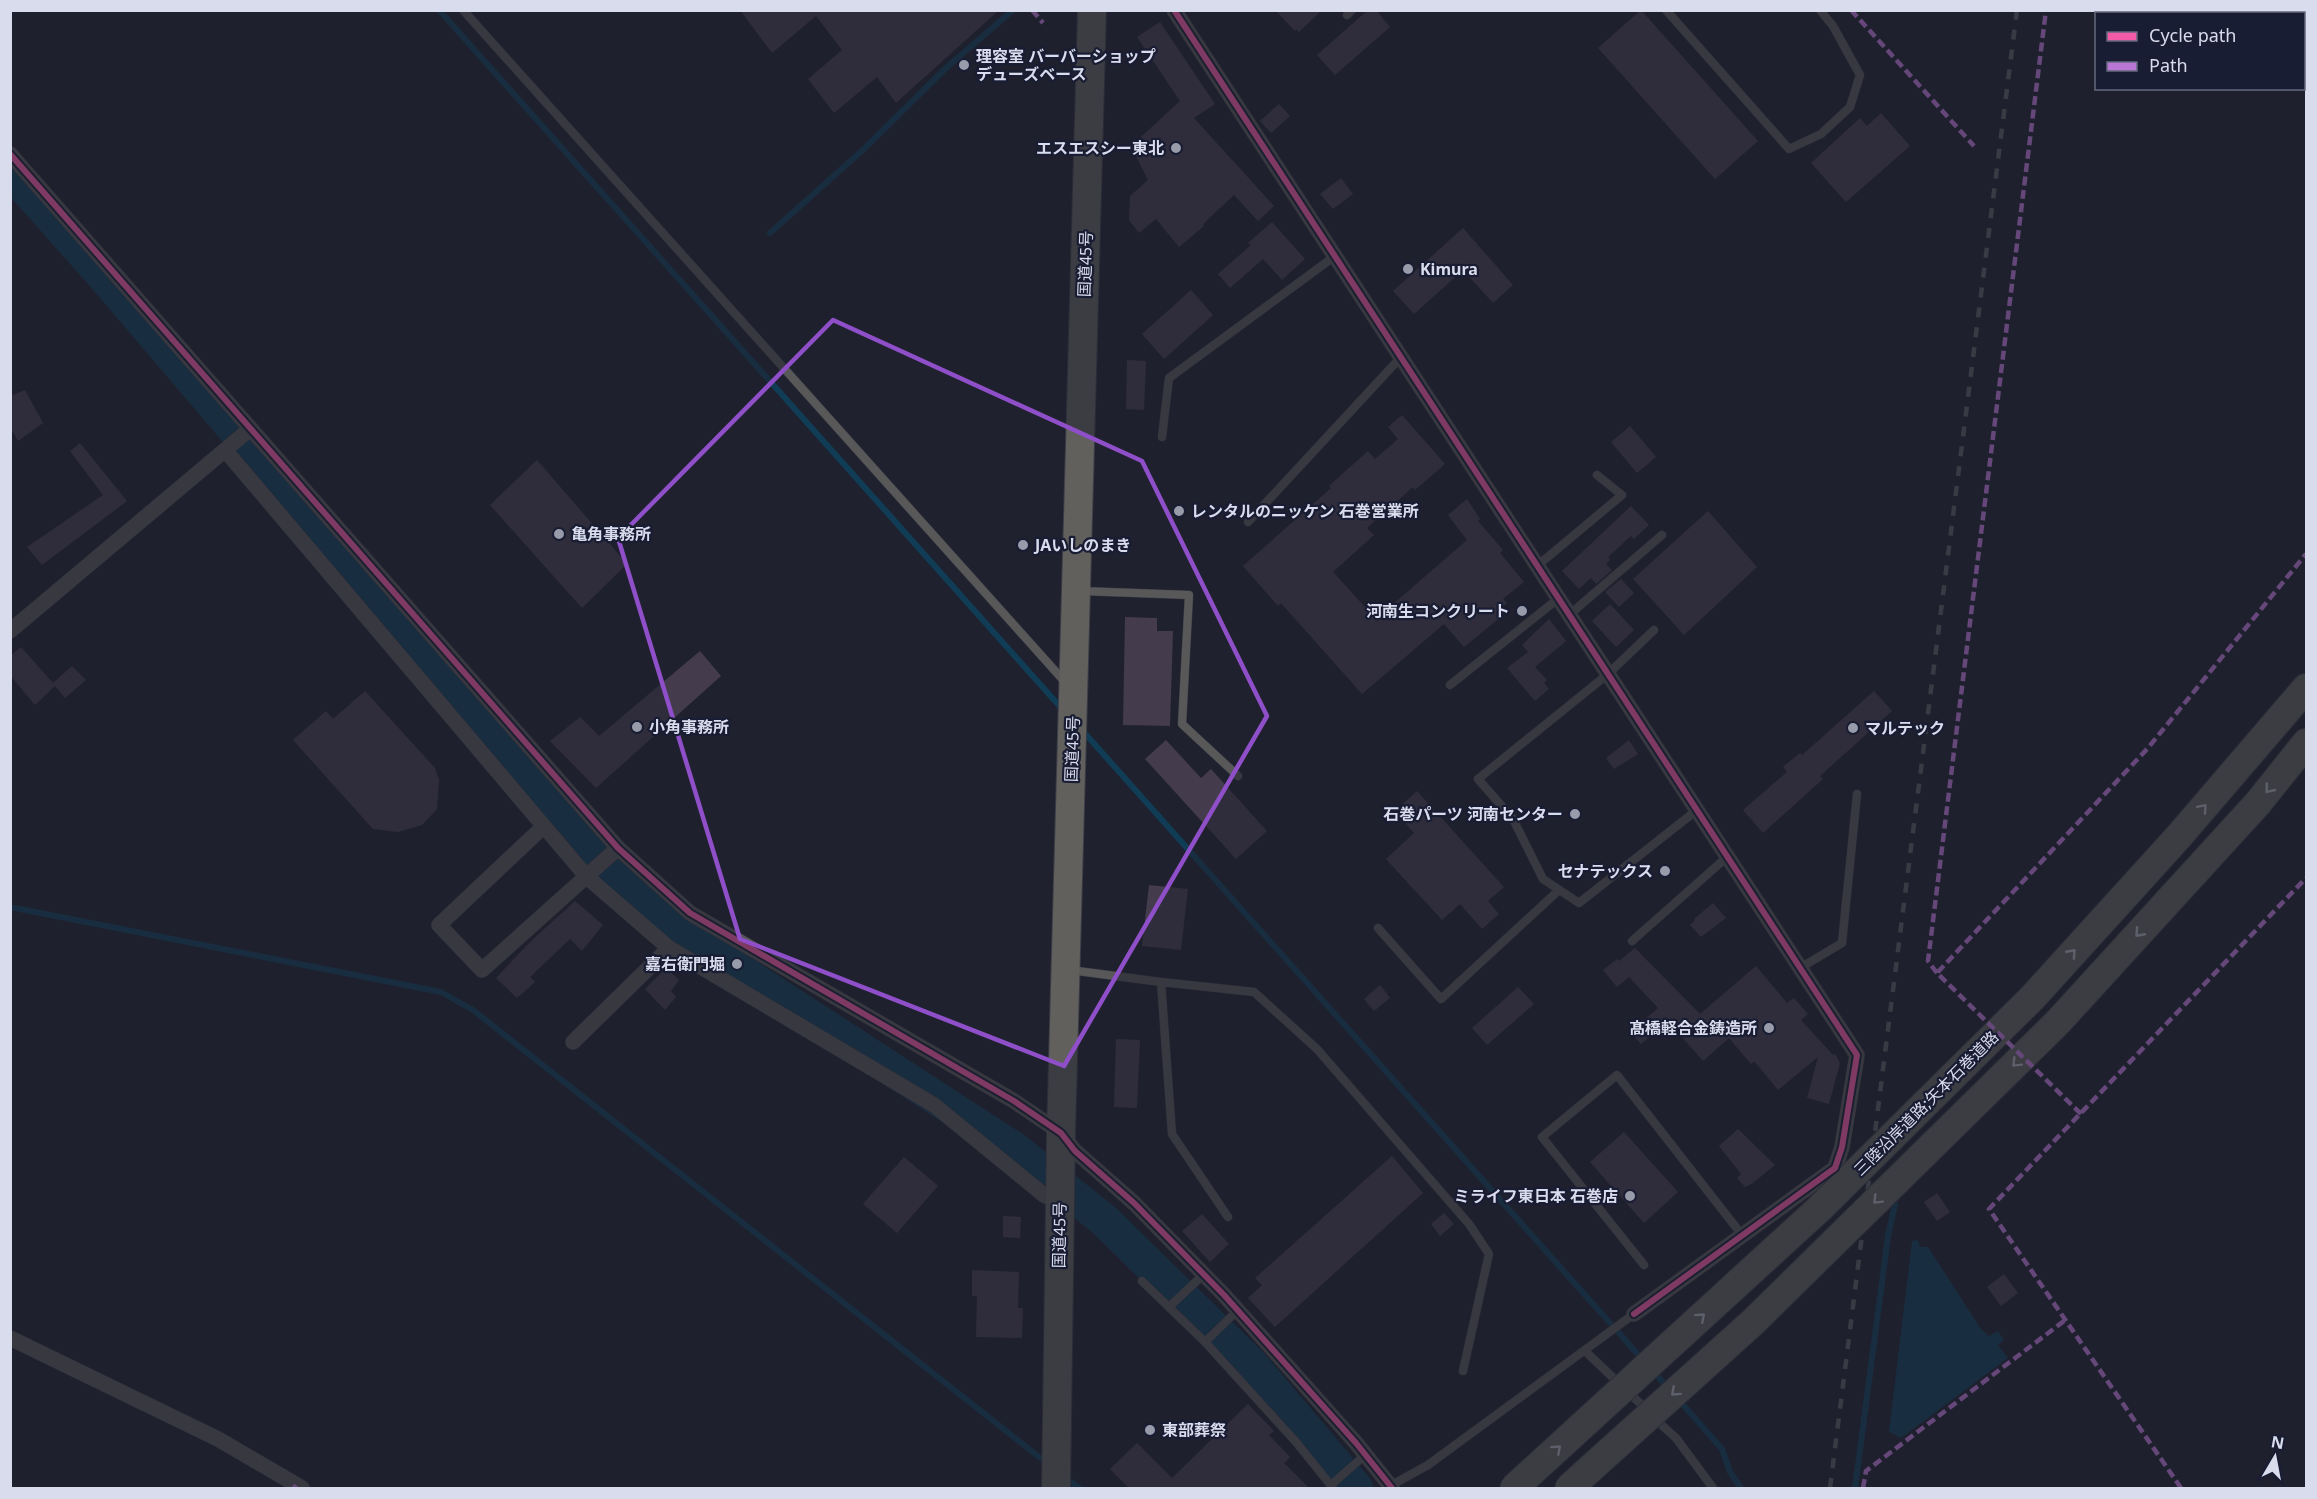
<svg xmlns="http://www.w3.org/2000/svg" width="2317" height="1499" font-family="'Noto Sans','Noto Sans JP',sans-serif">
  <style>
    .water { fill: #113c55 }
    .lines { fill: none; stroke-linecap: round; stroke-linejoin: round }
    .stream { stroke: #113c55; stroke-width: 6 }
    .river { stroke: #113c55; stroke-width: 34 }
    .building { fill: #443c4c }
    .lane-casing { stroke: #3b3c47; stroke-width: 9 }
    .street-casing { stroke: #3b3c47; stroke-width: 16 }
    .highway-casing { stroke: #3b3c47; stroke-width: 30 }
    .lane { stroke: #585858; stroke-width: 8 }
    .street { stroke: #585858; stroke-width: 15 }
    .highway { stroke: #61605d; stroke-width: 28 }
    .rail { stroke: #5a5b5f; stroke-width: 4.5; stroke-dasharray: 10 10; stroke-linecap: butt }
    .highway-bridge-casing { stroke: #3b3c47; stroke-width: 30; stroke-linecap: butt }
    .highway-bridge { stroke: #61605d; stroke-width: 28 }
    .quiet { stroke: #ba77d6; stroke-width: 4.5; stroke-dasharray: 9 4.5; stroke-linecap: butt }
    .cycleway-casing { stroke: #191d34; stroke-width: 10 }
    .cycleway { stroke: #f35aa7; stroke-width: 6 }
    .oneway { stroke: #a8aab3 }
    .marked { fill: none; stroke: #8e4fc8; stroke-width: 4.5; stroke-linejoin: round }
    .poi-dot { fill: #979baa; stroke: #191d34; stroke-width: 2 }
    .labels { text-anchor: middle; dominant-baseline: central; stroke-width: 4.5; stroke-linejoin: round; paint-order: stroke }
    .poi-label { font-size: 16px; font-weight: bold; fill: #d8dcec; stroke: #191d34; text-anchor: start }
    .street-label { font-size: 16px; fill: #d8dcec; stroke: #191d34 }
  </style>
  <rect width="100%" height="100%" fill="#1f212e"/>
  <path class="water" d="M1918,1240L1920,1247H1928L1981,1329L1989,1336L1998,1331L2004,1340L1998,1345L2008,1358L1901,1438L1889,1432L1912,1241Z"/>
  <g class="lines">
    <path class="stream" d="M439,10L1064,711
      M770,233L865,148L946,68L1013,10
      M1081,729L1643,1360
      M10,907L441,992L473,1010L1048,1464
      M1654,1372L1669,1389
      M1678,1399L1722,1449L1730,1472L1741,1488
      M1066,1478L1079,1488
      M1855,1488L1888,1236L1895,1204"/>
    <path class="river" d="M10,171L101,273L607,866L679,931L1016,1150L1104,1220L1252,1365L1356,1488"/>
  </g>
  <path class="building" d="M740,10H999L896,103L877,77L834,113L808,79L842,50L816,16L772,53Z
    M1275,10H1322L1299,32L1296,29L1295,31Z
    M1368,10H1376L1390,27L1335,75L1317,55Z
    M1641,10L1758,141L1715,179L1598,48Z
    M1160,22L1215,104L1194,118L1274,206L1258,221L1234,195L1203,224L1204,226L1179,247L1156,219L1139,233L1129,220L1130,196L1148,180L1131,146L1180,101L1137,37Z
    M1279,104L1290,116L1271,133L1260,121Z
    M1881,113L1910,146L1846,202L1811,163L1860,118L1867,126Z
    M1341,178L1353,194L1333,209L1320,194Z
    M1272,222L1305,259L1282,280L1263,259L1230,288L1218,274L1251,245L1248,243Z
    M1463,228L1513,285L1493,303L1463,270L1414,314L1393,291Z
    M1191,290L1213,315L1164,359L1142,334Z
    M1127,360L1146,361L1144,410L1126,409Z
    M25,390L43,423L18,441L10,427V396Z
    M1402,415L1445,464L1415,490L1413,487L1367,528L1374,535L1333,572L1376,619L1467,540L1448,515L1467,499L1480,519L1478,521L1503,550L1500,553L1524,582L1503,599L1507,603L1497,611L1502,616L1464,647L1444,624L1362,694L1281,603L1278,606L1243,566L1331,488L1329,486L1368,451L1375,459L1398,439L1388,427Z
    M1630,426L1656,457L1637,473L1611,442Z
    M80,443L127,501L42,565L27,547L103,495L70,451Z
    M537,460L627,564L582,608L490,505Z
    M1631,506L1649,525L1634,539L1631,536L1608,557L1610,560L1606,564L1612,570L1596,584L1591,578L1579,589L1562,571Z
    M1708,511L1757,567L1684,635L1633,579Z
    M1621,579L1634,593L1619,607L1605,592Z
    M1610,604L1634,630L1616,647L1592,621Z
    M1125,617L1157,618V631H1173L1170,726L1123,725Z
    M1549,619L1566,641L1535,667L1547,680L1544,683L1549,689L1535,701L1507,668L1528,652L1522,645Z
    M21,647L53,683L72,666L86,680L65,698L55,686L35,705L10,675V656Z
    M700,651L721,676L596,788L550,741L580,717L599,736Z
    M365,691L435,768L439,780L437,809L422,825L398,832L373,829L293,740L326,711L333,719Z
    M1874,691L1892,711L1820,776L1823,779L1763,833L1743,810L1787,772L1783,767L1800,753L1802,755Z
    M1166,740L1201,778L1211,769L1267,831L1236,859L1145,759Z
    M1629,740L1638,754L1614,769L1606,758Z
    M1417,791L1504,887L1488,901L1499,914L1482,929L1460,904L1442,920L1386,859L1414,833L1395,811Z
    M1149,885L1188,889L1181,950L1142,946Z
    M575,901L603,925L582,951L570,939L530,977L535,982L517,998L496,978L531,941Z
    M1713,903L1726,918L1701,937L1690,925L1695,920L1694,919Z
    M1635,948L1700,1014L1756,966L1787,1003L1794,998L1808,1014L1801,1020L1833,1055L1835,1054L1840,1063L1829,1104L1807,1098L1818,1057L1778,1090L1754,1061L1751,1064L1729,1038L1703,1061L1668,1021L1641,1044L1630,1032L1658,1008L1629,977L1617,987L1603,970L1617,959L1619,961Z
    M666,968L679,980L671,991L676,997L665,1010L645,989Z
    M1380,985L1390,998L1374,1011L1364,999Z
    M1518,987L1534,1004L1487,1045L1472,1028Z
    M1116,1039L1140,1040L1137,1108L1114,1107Z
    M1738,1129L1775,1165L1753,1183L1745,1187L1737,1178L1741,1174L1719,1146Z
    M1624,1132L1678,1192L1644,1223L1590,1162Z
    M1392,1156L1423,1193L1275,1327L1248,1298L1262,1285L1255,1278Z
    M904,1157L938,1186L897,1233L863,1204Z
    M1937,1193L1950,1212L1937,1221L1924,1202Z
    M1444,1213L1454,1224L1440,1236L1431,1224Z
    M1202,1214L1229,1244L1210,1262L1182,1231Z
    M1003,1216L1021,1217L1020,1238L1003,1237Z
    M972,1270L1019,1272L1018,1308H1023L1022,1338L976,1337L977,1296H972Z
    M2004,1274L2018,1293L2001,1306L1987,1287Z
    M1248,1404L1274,1431L1269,1435L1290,1457L1284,1463L1309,1488H1129L1110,1469L1137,1443L1172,1478Z"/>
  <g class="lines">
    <defs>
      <path id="lane" d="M463,10L1065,682
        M1666,10L1789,149L1821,134L1850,107L1860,75L1833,26L1820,10
        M1347,15L1352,10
        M1162,437L1169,378L1335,256
        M1248,522L1401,357
        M1537,566L1622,495L1597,475
        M1081,591L1189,595L1182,724L1238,776
        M1569,615L1662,535
        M1654,630L1608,674L1478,779L1513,819L1543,879L1579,903L1697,810
        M1450,685L1559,598
        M1378,928L1441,999L1559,890
        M1632,941L1727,857
        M1800,968L1842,943L1857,794
        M1070,970L1161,982L1172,1134L1228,1217
        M1161,982L1254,992L1317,1049L1469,1224L1489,1254L1463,1371
        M1644,1265L1542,1137L1617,1075L1742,1235
        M1142,1281L1205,1342L1296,1442L1333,1488
        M1169,1307L1204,1274
        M1205,1342L1238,1310
        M1585,1351L1647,1410
        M1655,1419L1676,1438L1713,1488
        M1331,1485L1365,1455
        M1390,1486L1428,1465L1634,1314"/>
      <path id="street" d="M1174,10L1857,1055L1842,1147L1835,1168L1634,1314
        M10,154L618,848L690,913L1014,1101L1061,1133L1075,1151L1134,1203L1224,1295L1356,1443L1392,1488
        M225,450L587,877L669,948L934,1105L1044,1195L1060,1203
        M10,631L250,429
        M543,827L439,925L482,970L618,848
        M573,1042L669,948
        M10,1338L218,1439L302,1488"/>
      <path id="highway" d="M2033,997L2180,835L2306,688
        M2058,1022L2258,803L2306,743
        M1056,1488L1061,1133L1092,10"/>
    </defs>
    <use href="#lane" class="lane-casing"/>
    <use href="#street" class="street-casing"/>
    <use href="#highway" class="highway-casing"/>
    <use href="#lane" class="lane"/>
    <use href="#street" class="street"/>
    <use href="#highway" class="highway"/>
    <path class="rail" d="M1830,1488L2017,10"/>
    <defs>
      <path id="highway-bridge" d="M1514,1488L1819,1209L2033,997
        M1569,1488L1753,1322L2058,1022"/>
    </defs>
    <use href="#highway-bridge" class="highway-bridge-casing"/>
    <use href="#highway-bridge" class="highway-bridge"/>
    <path class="quiet" d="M1032,10L1043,23
      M1851,10L1974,146
      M1937,973L1928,961L2046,10
      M2081,1114L1937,973L2148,748L2306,554
      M294,1488L296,1485
      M1863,1488L1866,1471L2064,1321
      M2181,1488L1989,1209L2306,878"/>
    <defs>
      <path id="cycleway" d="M1174,10L1857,1055L1842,1147L1835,1168L1634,1314
        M10,154L618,848L690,913L1014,1101L1061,1133L1075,1151L1134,1203L1224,1295L1356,1443L1392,1488"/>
    </defs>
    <use href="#cycleway" class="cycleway-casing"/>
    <use href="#cycleway" class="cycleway"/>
  </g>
  <defs><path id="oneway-chevron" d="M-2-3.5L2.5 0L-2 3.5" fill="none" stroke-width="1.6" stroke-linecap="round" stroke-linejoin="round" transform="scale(1.5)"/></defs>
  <g class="oneway">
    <use href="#oneway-chevron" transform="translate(2269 789) rotate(129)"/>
    <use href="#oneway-chevron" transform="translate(2203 808) rotate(-49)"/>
    <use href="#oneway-chevron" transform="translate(2139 933) rotate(132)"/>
    <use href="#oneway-chevron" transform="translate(2072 953) rotate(-48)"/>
    <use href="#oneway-chevron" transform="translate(2016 1063) rotate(135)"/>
    <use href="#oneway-chevron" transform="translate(1877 1200) rotate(135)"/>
    <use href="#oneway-chevron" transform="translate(1701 1317) rotate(-42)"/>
    <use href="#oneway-chevron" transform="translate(1675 1392) rotate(138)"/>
    <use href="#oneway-chevron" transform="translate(1557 1449) rotate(-42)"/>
  </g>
  <path d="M0 0H2317V1499H0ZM833,320L1142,461L1267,716L1064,1066L740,939L618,538Z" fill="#1f212e" fill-opacity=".55" fill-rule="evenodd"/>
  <path class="marked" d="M833,320L1142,461L1267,716L1064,1066L740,939L618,538Z"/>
  <g class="poi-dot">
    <circle cx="964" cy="65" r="6"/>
    <circle cx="1176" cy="148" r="6"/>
    <circle cx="1408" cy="269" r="6"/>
    <circle cx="1179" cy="511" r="6"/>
    <circle cx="559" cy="534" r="6"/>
    <circle cx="1023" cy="545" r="6"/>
    <circle cx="1522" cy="611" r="6"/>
    <circle cx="637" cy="727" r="6"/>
    <circle cx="1853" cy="728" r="6"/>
    <circle cx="1575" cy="814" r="6"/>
    <circle cx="1665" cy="871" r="6"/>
    <circle cx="737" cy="964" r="6"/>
    <circle cx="1769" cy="1028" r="6"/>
    <circle cx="1630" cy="1196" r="6"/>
    <circle cx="1150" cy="1430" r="6"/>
  </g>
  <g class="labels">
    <g class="poi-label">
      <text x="976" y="56">理容室 バーバーショップ<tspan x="976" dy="18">デューズベース</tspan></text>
      <text x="1164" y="148" text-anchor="end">エスエスシー東北</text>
      <text x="1420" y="269">Kimura</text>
      <text x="1191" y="511">レンタルのニッケン 石巻営業所</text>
      <text x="571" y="534">亀角事務所</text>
      <text x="1035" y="545">JAいしのまき</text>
      <text x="1510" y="611" text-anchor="end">河南生コンクリート</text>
      <text x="649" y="727">小角事務所</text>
      <text x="1865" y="728">マルテック</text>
      <text x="1563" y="814" text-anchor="end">石巻パーツ 河南センター</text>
      <text x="1653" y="871" text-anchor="end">セナテックス</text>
      <text x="725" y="964" text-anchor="end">嘉右衛門堀</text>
      <text x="1757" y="1028" text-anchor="end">髙橋軽合金鋳造所</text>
      <text x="1618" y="1196" text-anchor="end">ミライフ東日本 石巻店</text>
      <text x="1162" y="1430">東部葬祭</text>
    </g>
    <g class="street-label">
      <text transform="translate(1085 264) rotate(-88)">国道45号</text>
      <text transform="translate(1072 749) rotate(-88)">国道45号</text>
      <text transform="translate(1926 1103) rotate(-45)">三陸沿岸道路;矢本石巻道路</text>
      <text transform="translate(1059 1235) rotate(-89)">国道45号</text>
    </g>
  </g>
  <rect width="2317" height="1499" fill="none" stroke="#d8dcec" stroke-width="24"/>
  <rect x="2095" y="12" width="210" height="78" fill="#191d34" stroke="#65697e" stroke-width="1.5"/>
  <rect x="2107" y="32" width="30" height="9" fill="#f35aa7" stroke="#65697e" stroke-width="1.5"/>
  <text x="2149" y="42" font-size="18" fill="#d8dcec">Cycle path</text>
  <rect x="2107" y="62" width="30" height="9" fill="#ba77d6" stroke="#65697e" stroke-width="1.5"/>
  <text x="2149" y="72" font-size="18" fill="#d8dcec">Path</text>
  <g transform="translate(2275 1457) rotate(10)" stroke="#191d34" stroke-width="4.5" paint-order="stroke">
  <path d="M0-4.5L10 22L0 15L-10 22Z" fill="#d8dcec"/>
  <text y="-9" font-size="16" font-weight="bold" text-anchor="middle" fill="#d8dcec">N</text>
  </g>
</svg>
